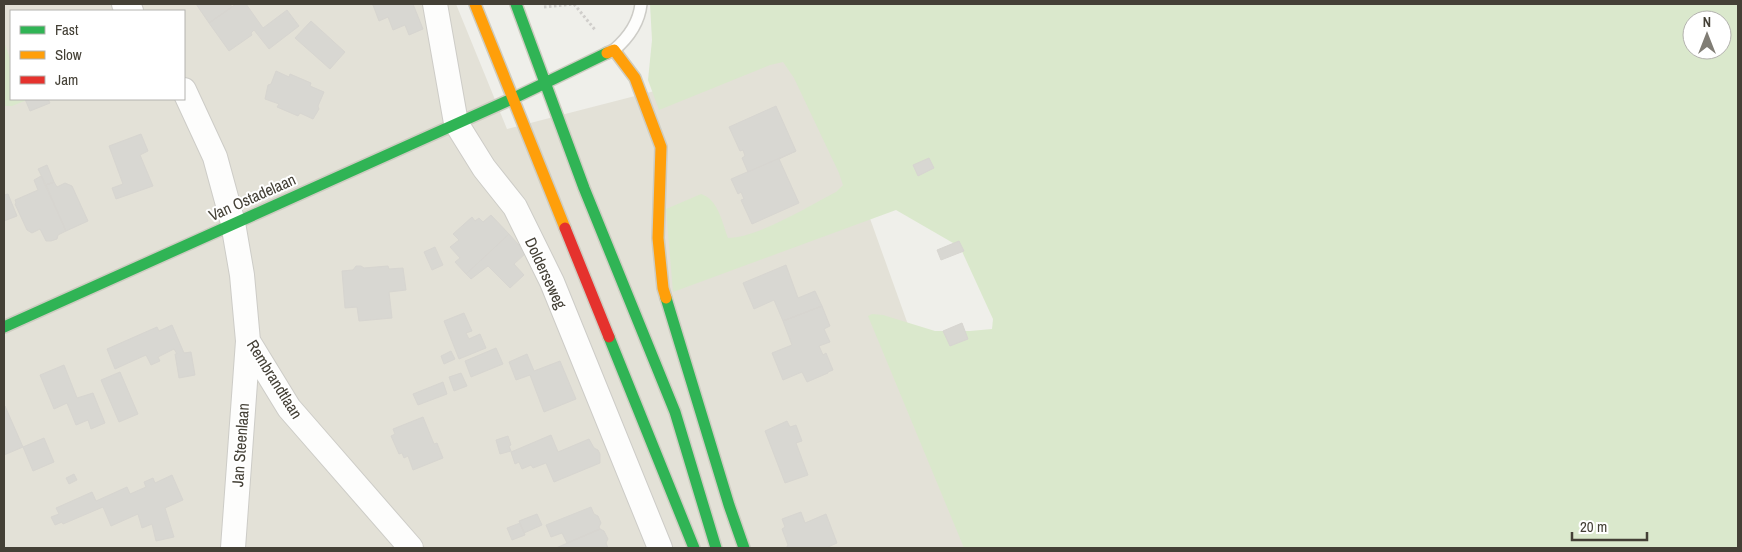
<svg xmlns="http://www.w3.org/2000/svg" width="1742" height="552" font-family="'Archivo Narrow',sans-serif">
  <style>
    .residential { fill: #e3e1d7; fill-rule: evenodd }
    .green { fill: #dae8cc; fill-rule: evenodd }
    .building { fill: #d8d7d2; stroke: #d7d5d0 }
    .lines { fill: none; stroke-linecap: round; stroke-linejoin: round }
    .lane-casing { stroke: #cdccc7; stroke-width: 14 }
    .street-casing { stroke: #cdccc7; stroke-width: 26 }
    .fast-casing { stroke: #ceccc1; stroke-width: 14 }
    .slow-casing { stroke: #ceccc1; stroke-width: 14 }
    .jam-casing { stroke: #ceccc1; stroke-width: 14 }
    .path { stroke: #d0cecb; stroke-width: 3; stroke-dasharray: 2.5 2.5; stroke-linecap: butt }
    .lane { stroke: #fdfdfc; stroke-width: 11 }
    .street { stroke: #fdfdfc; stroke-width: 24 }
    .fast { stroke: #30b455; stroke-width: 11 }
    .slow { stroke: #ff9f0a; stroke-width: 11 }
    .jam { stroke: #e5322d; stroke-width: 11 }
    .labels { text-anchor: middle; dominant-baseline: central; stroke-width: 4; stroke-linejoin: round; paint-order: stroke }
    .street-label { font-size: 16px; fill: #444036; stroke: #fff }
  </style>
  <rect width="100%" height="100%" fill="#efefea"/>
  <path class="residential" d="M4,4H456L507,129L810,51L988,548H4ZM11,11H184V99H11Z"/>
  <path class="green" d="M650,4H1738V548H964L868,316L872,314L883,315L935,331H970L992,329L993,319L960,247L896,210L673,292L666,209L701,194C718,199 722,222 728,238C757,238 809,206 836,192L843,185L839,173L794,78L783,62L770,65L659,110L648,80L652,40ZM1692,20H1722V50H1692Z
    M4,42L11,61V99H27V100L12,106H4Z"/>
  <path class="building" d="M196,4H230L232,7L209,23Z
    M236,4H246L263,28L287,10L299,26L269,49L254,30L251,33L252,35L229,51L209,23Z
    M371,4H413L423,29L409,35L405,25L393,30L388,17L379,21L373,5Z
    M311,21L345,52L330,69L295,38Z
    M276,71L289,77L290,74L311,83L310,86L324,92L318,106L319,109L313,119L300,113L298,116L277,107L279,104L265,99L268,85L271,84Z
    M25,99H48L50,103L30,111Z
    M776,106L796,151L748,172L742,158L745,156L743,150L740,151L729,127Z
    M141,134L148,151L140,155L153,186L116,199L112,188L123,184L109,146Z
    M796,151L779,159L799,203L752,224L741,200L744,199L741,192L738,194L731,179Z
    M929,158L934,168L918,176L913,165Z
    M47,165L54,182L46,185L38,169Z
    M41,176L66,231L58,235L57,239L51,241H46L40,229L32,233L27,230L15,204L16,203L15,200L38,190L34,180Z
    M54,182L57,187L65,183L72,186L88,221L66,231L46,185Z
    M8,194L17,216L4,221V195Z
    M491,215L509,234L466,274L455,262L460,258L450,247L459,240L453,234L472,217L475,221L479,218L483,222Z
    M509,234L526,253L514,264L524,275L510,288L488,266L471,279L466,274Z
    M959,241L964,251L941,260L937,250Z
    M435,247L443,265L432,270L424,252Z
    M786,265L798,298L815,291L822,306L783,321L774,300L754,309L743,283Z
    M356,266H361L364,268L388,266L389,269L403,268L406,290L389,292L392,318L359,321L357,307L345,308L342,271L353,270Z
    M822,306L830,326L824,329L830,342L819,346L823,355L826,353L833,370L828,372V373L807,382L802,372L783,380L772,353L792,345L783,321Z
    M464,313L472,331L466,333L469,339L480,334L486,348L459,359L444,321Z
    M962,323L968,339L950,346L943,331Z
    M172,325L184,353L191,352L195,375L179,378L175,354H177L174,349L158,357L160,361L151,365L146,355L115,369L107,349L157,327L159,331Z
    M496,348L503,364L471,377L465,361Z
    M451,351L455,359L444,364L441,356Z
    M527,354L534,371L560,361L576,399L544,412L530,375L516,380L509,362Z
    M64,365L77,398L93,393L105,423L91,429L88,420L76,425L67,403L54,409L40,375Z
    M120,372L138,414L119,422L101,380Z
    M461,373L467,386L454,391L449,377Z
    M443,382L447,394L418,405L413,394Z
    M5,406L23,447L44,438L54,462L33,471L23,447L4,455V407Z
    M423,417L434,444L437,443L443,458L413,470L408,456L404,458L402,453L399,454L391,436L395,434L393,429Z
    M787,421L790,427L796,425L802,441L796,443L808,475L785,483L765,431Z
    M551,435L558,452L589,439L594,448L598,450L600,454V463L554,482L546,463L533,468L531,465L522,469L519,462L515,464L511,452Z
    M508,436L511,445L509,446L511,451L500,454L496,440Z
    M74,474L77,480L69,484L66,478Z
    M172,475L183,500L165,508L174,537L156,541L152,524L142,528L138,514L111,526L103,507L63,524L62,522L55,525L51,517L59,514L56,508L92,492L96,501L127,487L130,494L146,487L144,482L153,478L155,483Z
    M591,507L594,514L598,516L601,523L599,527L600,529L567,543L562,533L551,537L546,525Z
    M801,512L805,523L826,514L837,543L828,547L829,548H786L788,545L782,529L785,527L782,519Z
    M537,514L542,525L524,533L519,521Z
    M520,523L525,535L512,540L507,528Z
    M600,529L604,531L608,539L606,543L608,548H556Z"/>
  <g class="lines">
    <defs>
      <path id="lane" d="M614,50C628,38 639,23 641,4"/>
      <path id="street" d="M124,4L131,11
        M435,4L456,123L484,168L515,207L552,282L660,548
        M184,90L215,157L233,223L242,275L248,341L289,408L411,548
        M233,548L248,341"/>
      <path id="fast" d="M516,4L584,188L675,412L716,548
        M666,298L729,505L744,548
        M4,327L514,98L607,53
        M609,337L694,548"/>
      <path id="slow" d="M475,4L565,228
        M607,53L614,50L635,78L661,147L658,238L663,288L666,298"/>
      <path id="jam" d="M565,228L609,337"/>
    </defs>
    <use href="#lane" class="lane-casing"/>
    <use href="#street" class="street-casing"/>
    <use href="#fast" class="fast-casing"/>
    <use href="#slow" class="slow-casing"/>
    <use href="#jam" class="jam-casing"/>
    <path class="path" d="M574,4L596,31
      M544,7L575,4"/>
    <use href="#lane" class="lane"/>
    <use href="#street" class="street"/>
    <use href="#fast" class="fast"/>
    <use href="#slow" class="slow"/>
    <use href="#jam" class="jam"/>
  </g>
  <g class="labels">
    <g class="street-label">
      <text transform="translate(252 197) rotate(-24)">Van Ostadelaan</text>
      <text transform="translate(546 273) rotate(65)">Dolderseweg</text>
      <text transform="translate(275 379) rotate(58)">Rembrandtlaan</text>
      <text transform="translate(240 445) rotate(-86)">Jan Steenlaan</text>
    </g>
  </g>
  <rect width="1742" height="552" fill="none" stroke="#444036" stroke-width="10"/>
  <rect x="10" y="10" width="175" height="90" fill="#ffffff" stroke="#b4b3af"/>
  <rect x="20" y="26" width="25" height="8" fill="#30b455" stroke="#b4b3af"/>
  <text x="55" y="35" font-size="15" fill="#444036">Fast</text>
  <rect x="20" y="51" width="25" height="8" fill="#ff9f0a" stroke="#b4b3af"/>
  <text x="55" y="60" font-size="15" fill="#444036">Slow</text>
  <rect x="20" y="76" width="25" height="8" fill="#e5322d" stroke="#b4b3af"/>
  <text x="55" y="85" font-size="15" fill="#444036">Jam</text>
  <g transform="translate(1707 35)"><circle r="24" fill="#ffffff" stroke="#b4b3af"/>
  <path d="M0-4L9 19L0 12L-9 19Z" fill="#807d75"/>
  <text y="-8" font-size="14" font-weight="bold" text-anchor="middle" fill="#444036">N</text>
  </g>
  <path d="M1572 532v8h75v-8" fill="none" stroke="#444036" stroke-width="2.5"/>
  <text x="1580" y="532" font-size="15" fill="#444036" stroke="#ffffff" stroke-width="4" paint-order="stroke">20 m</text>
</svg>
